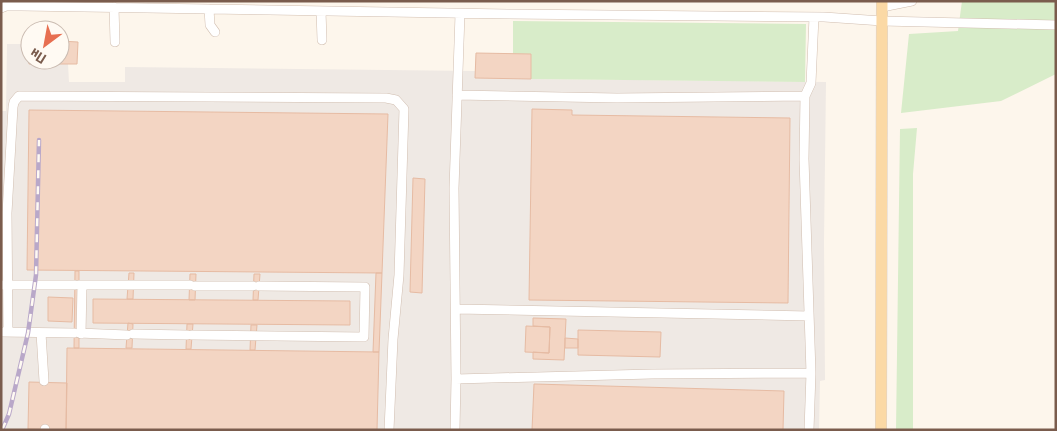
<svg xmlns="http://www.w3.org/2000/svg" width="1057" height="431" font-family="'Roboto Condensed',sans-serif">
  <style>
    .industrial { fill: #efe9e4 }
    .green { fill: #d8ecc9 }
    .building { fill: #f3d5c3; stroke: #e6bba3 }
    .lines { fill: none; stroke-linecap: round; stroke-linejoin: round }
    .minor-casing { stroke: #d1beb0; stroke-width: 10 }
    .major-casing { stroke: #dad1cd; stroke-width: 12 }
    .minor { stroke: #fff; stroke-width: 9 }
    .major { stroke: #fbd9a5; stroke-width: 11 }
    .rail-casing { stroke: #b9a8c9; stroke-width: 4.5 }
    .rail { stroke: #fffaf3; stroke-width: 2.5; stroke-dasharray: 8; stroke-linecap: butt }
  </style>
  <rect width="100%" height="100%" fill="#fdf6ec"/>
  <path class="industrial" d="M7,44H29V64H68L69,82H125V67L475,71L476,53L531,54V79L826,82L824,241L825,380L820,381L819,430H1V111H6Z"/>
  <path class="green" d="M962,1H1056V74L1001,101L901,113L909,34L958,31Z
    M513,21L806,24L805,82L531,79V55L513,54Z
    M917,128L913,174V430H896L900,129Z"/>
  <path class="building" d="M29,40L30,60H60V41L78,42L77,64H29Z
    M476,53L531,54V79L475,78Z
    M532,109L572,110V115L790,118L788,303L529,300Z
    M29,110L388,114L382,273L27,270Z
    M413,178L425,179L422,293L410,292Z
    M75,271H79V348H74Z
    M129,273H134L133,299H127Z
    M376,273H382L379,352H373Z
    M190,274H196L195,300H189Z
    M254,274H260L258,300H253Z
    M48,297L73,298L72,322L48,321Z
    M93,299L350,301V325L93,323Z
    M533,318L566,319L564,360L533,359V352L549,353L550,327L533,326Z
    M128,323L133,324L132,348H126Z
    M187,324H193L191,349H186Z
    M251,325H257L255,350H250Z
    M526,326L550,327L549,353L525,352Z
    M578,330L661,332L660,357L578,355Z
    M565,338L578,339V348H565Z
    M67,348L379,352L377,430H66Z
    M29,382L67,383L66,430L28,429Z
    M534,384L784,391L783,430H532Z"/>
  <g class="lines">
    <defs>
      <path id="minor" d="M114,7L115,42
        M882,7L912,1
        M1,8L6,6H21L508,14L824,17L882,21L1056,25
        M209,9L210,25L215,32
        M321,11L322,40
        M457,95L617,98L805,96
        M1,285H75
        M79,285H190
        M195,286H253
        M456,309L809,316
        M1,332L74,333
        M8,332L7,213L13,107L14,102L19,96L386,98L396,100L404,109L399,275L393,339L389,430
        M41,333L44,381
        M79,333L127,335
        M81,334L82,285
        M133,334L187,335
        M192,335L364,337L365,287L259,286
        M456,379L652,374L811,373
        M45,429V430
        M455,430L456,379L454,188L460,14
        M809,430L811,373L804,159L805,96L811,83L814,17"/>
      <path id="major" d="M881,430L882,1"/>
    </defs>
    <use href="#minor" class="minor-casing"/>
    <use href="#major" class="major-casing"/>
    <use href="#minor" class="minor"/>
    <use href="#major" class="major"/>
    <defs>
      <path id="rail" d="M2,430L9,414L28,333L36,275L39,140"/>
    </defs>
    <use href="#rail" class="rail-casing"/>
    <use href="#rail" class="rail"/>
  </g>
  <rect width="1057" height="431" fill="none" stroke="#7a5c4d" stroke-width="5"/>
  <g transform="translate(45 45) rotate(212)"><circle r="24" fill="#fffaf3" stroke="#cabbb1"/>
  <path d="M0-4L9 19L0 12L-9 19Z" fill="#e76f51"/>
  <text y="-8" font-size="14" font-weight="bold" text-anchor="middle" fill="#7a5c4d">Пн</text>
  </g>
</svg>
